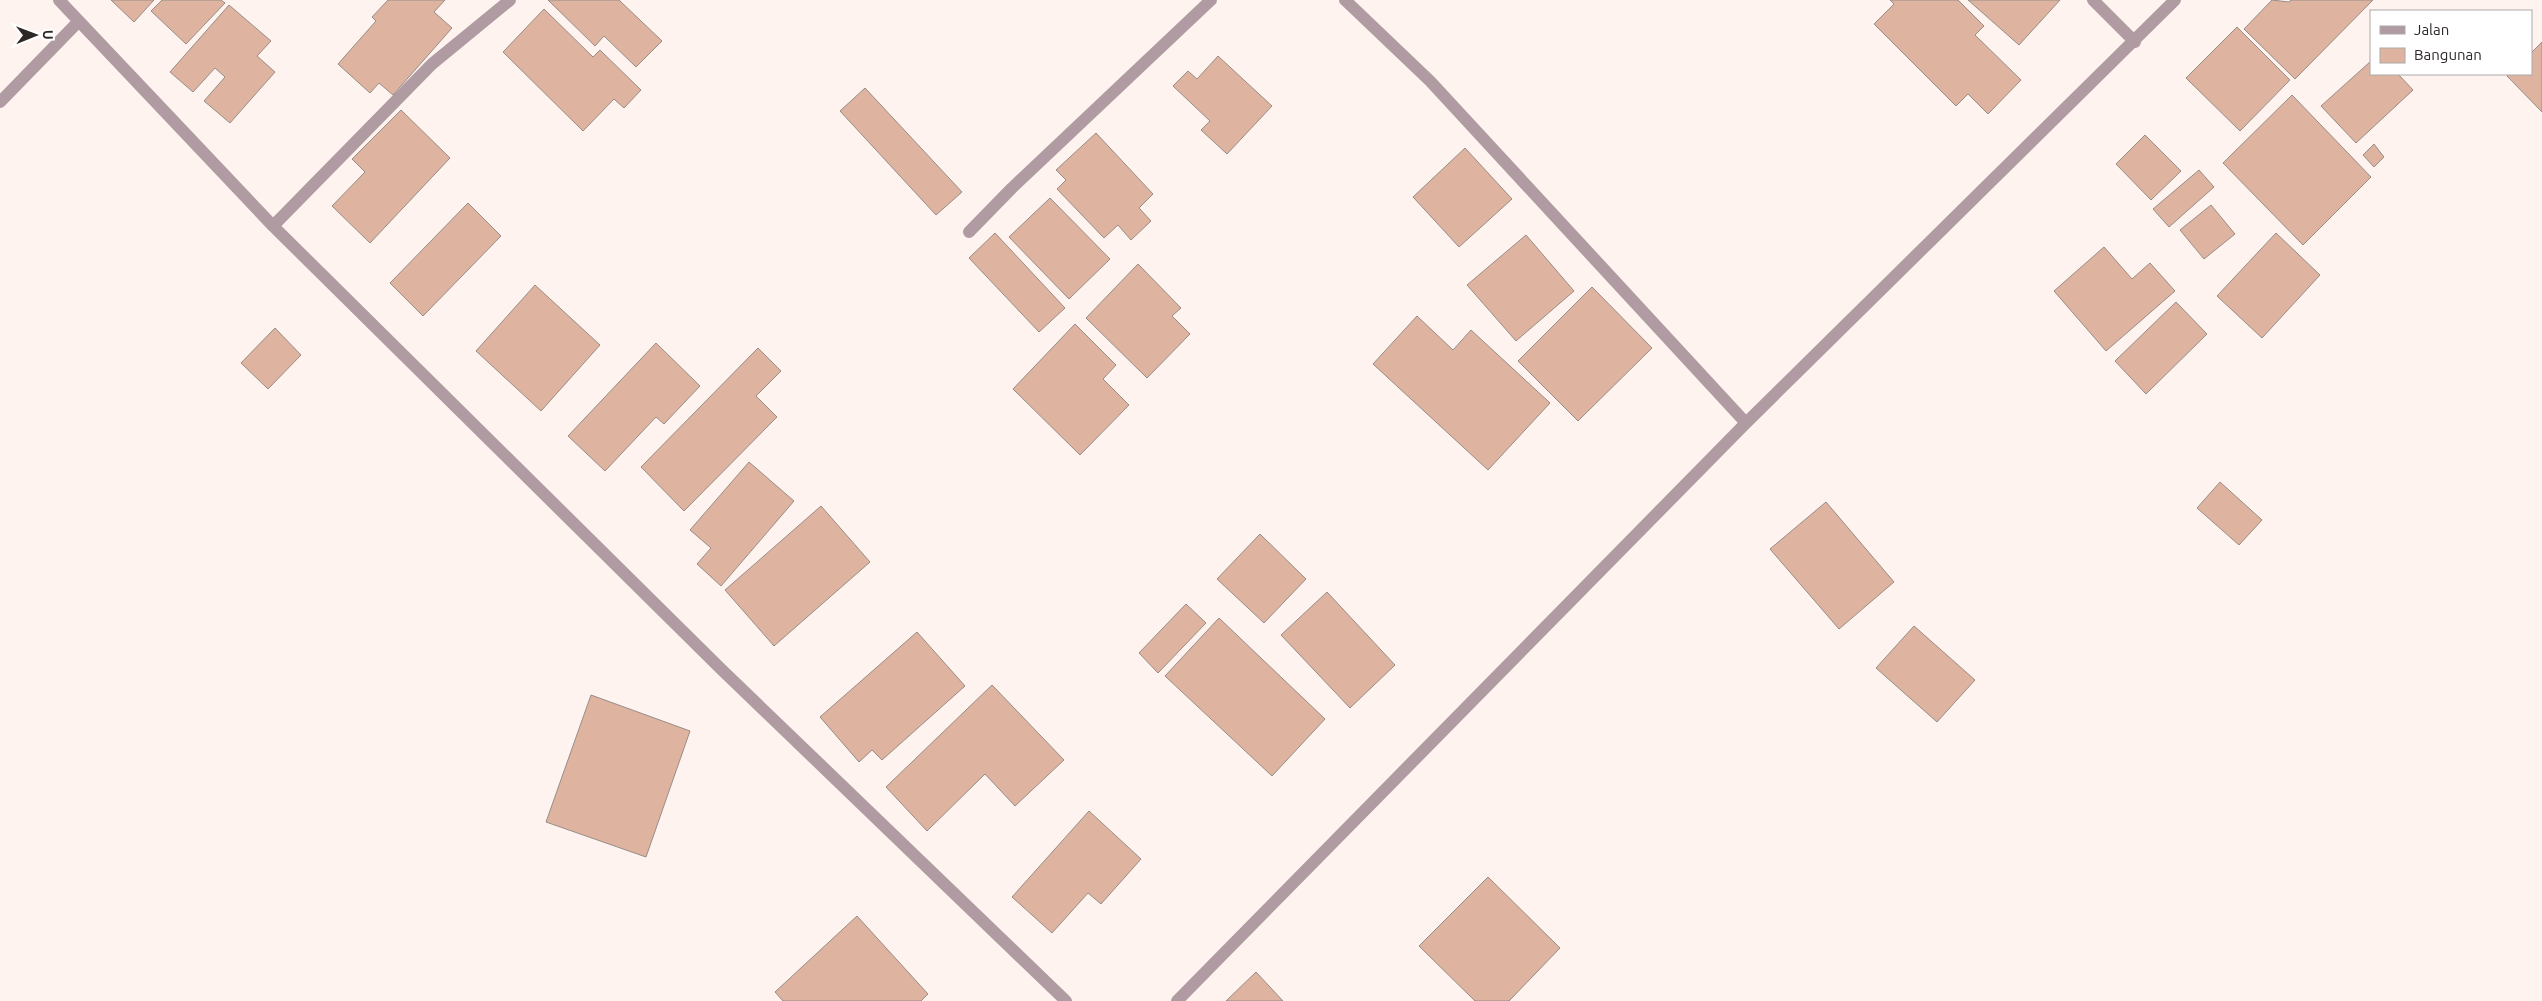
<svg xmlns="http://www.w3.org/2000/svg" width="2542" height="1001" font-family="Ubuntu,sans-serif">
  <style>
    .building { fill: #deb4a0; stroke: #988c87 }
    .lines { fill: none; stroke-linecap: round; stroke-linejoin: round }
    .minor { stroke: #af9ba1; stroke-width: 12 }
  </style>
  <rect width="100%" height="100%" fill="#fef3ef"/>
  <path class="building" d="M111,0H154L134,22Z
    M162,0H221L225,3L186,44L151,11Z
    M388,0H445L434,12L452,28L393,95L379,83L370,93L338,64L376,21L372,17Z
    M548,0H619L662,41L636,67L604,36L595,46Z
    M1890,0H1958L1984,26L1975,35L2021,80L1988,114L1968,94L1956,106L1874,24L1894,4Z
    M1968,0H2060L2019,45Z
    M2272,0L2289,2L2291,0H2373L2295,79L2244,29Z
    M229,5L271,41L257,56L275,72L230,123L204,101L225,77L215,68L193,92L170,72Z
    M544,9L593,57L600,50L641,90L624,108L614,99L583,131L503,52Z
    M2237,27L2290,80L2240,131L2186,78Z
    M2542,42V112L2507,76L2509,74H2531V53Z
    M1218,56L1272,106L1227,154L1201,130L1210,121L1173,86L1188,71L1197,79Z
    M2371,61V74H2398L2413,90L2356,143L2321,106Z
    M865,88L962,192L936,215L840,111Z
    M2292,95L2371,177L2303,245L2223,163Z
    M401,110L450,158L370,243L332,206L365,172L352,159Z
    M1096,133L1153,194L1139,208L1151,221L1131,240L1118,225L1104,238L1057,189L1066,180L1056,170Z
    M2145,135L2181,171L2151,200L2116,164Z
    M2374,144L2384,157L2374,167L2363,155Z
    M1465,148L1512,199L1459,247L1413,197Z
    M2199,170L2214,187L2169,227L2153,209Z
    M1050,198L1110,259L1069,299L1009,237Z
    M468,203L501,236L423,316L390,283Z
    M2211,205L2235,234L2204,259L2180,230Z
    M995,233L1065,308L1039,332L969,258Z
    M2276,233L2320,275L2262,338L2217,296Z
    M1526,235L1574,291L1516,341L1467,285Z
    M2104,247L2132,279L2150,263L2175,291L2106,351L2054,291Z
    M1138,264L1181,308L1172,316L1190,334L1147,378L1086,318Z
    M535,285L600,345L541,411L476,351Z
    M1592,287L1652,348L1578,421L1518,361Z
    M2176,302L2207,334L2146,394L2115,361Z
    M1417,316L1453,350L1471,330L1550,403L1488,470L1373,364Z
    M1075,324L1116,365L1103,379L1129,405L1080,455L1013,389Z
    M275,328L301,355L268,389L241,363Z
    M656,343L700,386L664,424L656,417L605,471L568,436Z
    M758,348L781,371L756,396L777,417L684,511L641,467Z
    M749,462L794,501L721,586L697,564L711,548L690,530Z
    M2220,482L2262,520L2239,545L2197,508Z
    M1826,502L1894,582L1839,629L1770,549Z
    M821,506L870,562L774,646L725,590Z
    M1260,534L1306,579L1264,623L1217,579Z
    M1327,592L1395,665L1350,708L1281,635Z
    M1186,604L1206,623L1158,673L1139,653Z
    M1219,618L1325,719L1272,776L1165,676Z
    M1914,626L1975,680L1937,722L1876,668Z
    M917,632L965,686L882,760L872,750L859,762L820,717Z
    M992,685L1064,760L1015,806L985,774L927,831L886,787Z
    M591,695L690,731L646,857L546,822Z
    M1089,811L1141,859L1101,904L1088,893L1052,933L1012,897Z
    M1488,877L1560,948L1509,1001H1475L1419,946Z
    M857,916L928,994L921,1001H783L775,992Z
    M1256,972L1283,1001H1226Z"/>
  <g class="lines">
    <path class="minor" d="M59,0L273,226L721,669L1066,1001
      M1345,0L1430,81L1746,423
      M2093,0L2135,42
      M0,102L79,21
      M273,226L432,64L510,0
      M969,232L1012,188L1211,0
      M1177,1001L1746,423L2175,0"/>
  </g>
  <rect x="2370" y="10" width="162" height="65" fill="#ffffff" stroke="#aba9a8"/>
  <rect x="2380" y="26" width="25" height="8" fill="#af9ba1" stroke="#aba9a8"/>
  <text x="2414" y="35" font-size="15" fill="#2d2826">Jalan</text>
  <rect x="2380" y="48" width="25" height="15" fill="#deb4a0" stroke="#aba9a8"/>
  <text x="2414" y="60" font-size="15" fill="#2d2826">Bangunan</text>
  <g transform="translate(35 35) rotate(89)" stroke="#ffffff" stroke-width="4" paint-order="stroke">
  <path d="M0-4L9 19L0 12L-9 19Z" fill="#2d2826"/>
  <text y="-8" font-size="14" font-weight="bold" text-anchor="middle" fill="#2d2826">U</text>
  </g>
</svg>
